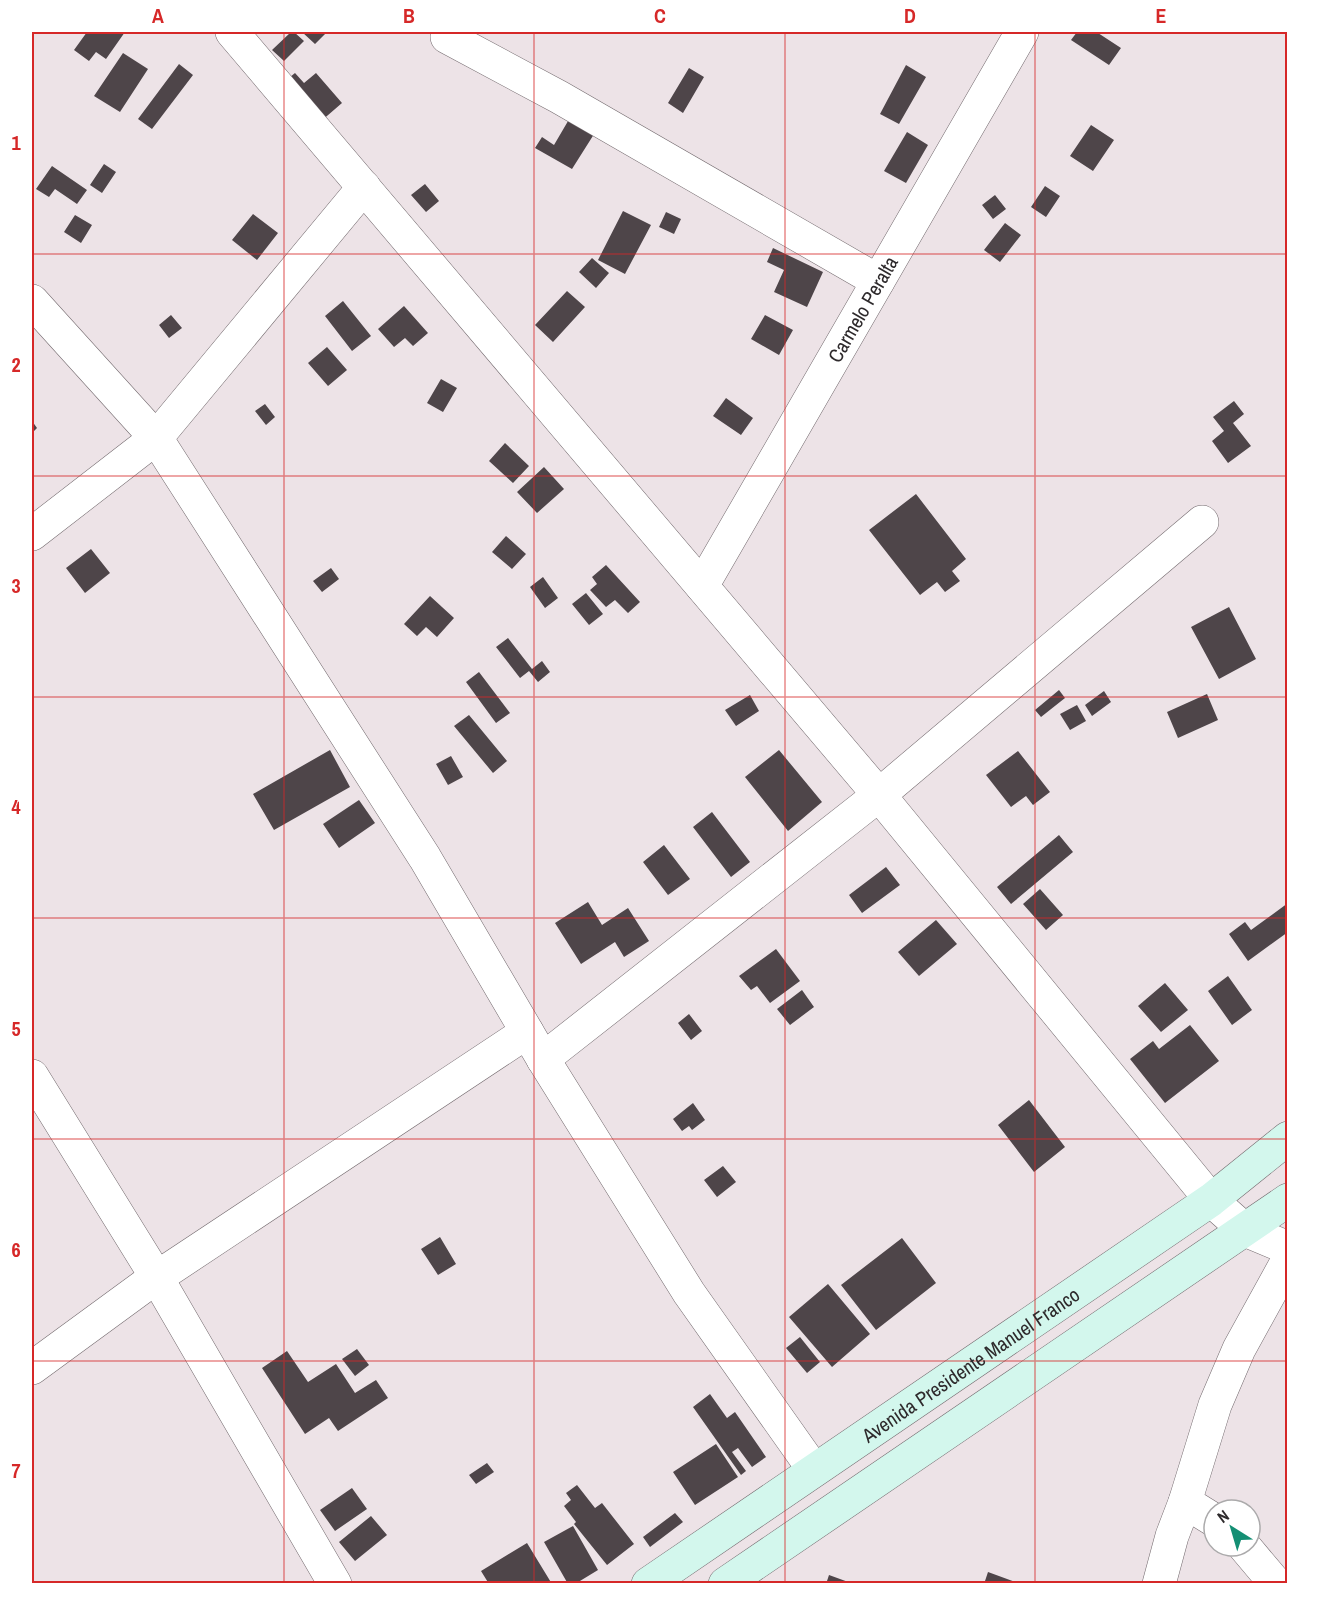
<svg xmlns="http://www.w3.org/2000/svg" width="1319" height="1615" font-family="'Archivo Narrow',sans-serif">
  <style>
    .building { fill: #4e4549 }
    .lines { fill: none; stroke-linecap: round; stroke-linejoin: round }
    .street-casing { stroke: #736a6e; stroke-width: 34 }
    .secondary-casing { stroke: #736a6e; stroke-width: 34 }
    .street { stroke: #fff; stroke-width: 33 }
    .secondary { stroke: #d3f7ed; stroke-width: 33 }
    .grid { fill: none; stroke: #d62828; stroke-width: 1.5; stroke-opacity: 0.55 }
    .labels { text-anchor: middle; dominant-baseline: central; stroke-width: 6; stroke-linejoin: round; paint-order: stroke }
    .street-label { font-size: 20px; fill: #2e2a2c; stroke: #fff }
    .neatline { fill: none; stroke: #d62828; stroke-width: 2 }
    .grid-label { font-size: 20px; text-anchor: middle; font-weight: bold; fill: #d62828 }
  </style>
  <rect width="100%" height="100%" fill="#ede3e7"/>
  <path class="building" d="M87,32H125L106,59L96,52L89,61L74,50Z
    M291,32H294L304,41L284,61L272,50Z
    M302,32H327L315,44Z
    M1077,32H1099L1098,33L1121,48L1109,65L1071,40Z
    M123,53L148,69L120,112L94,96Z
    M179,64L193,75L152,129L138,119Z
    M906,65L926,77L899,124L880,114Z
    M689,68L704,77L683,113L668,103Z
    M295,73L304,83L316,73L342,103L320,122L284,82Z
    M571,116L596,131L572,169L535,148L542,137L554,145Z
    M1091,125L1114,140L1093,171L1070,156Z
    M907,132L928,145L906,183L884,171Z
    M104,164L116,172L102,193L90,185Z
    M52,166L87,190L77,204L55,189L49,197L36,189Z
    M425,184L439,201L426,212L411,195Z
    M1045,186L1060,196L1046,217L1031,207Z
    M995,195L1006,209L993,219L982,205Z
    M623,211L651,225L625,274L598,260Z
    M666,212L681,219L674,234L659,227Z
    M253,214L278,233L257,260L232,240Z
    M75,215L92,225L81,243L64,232Z
    M1005,223L1021,235L1000,262L984,250Z
    M773,248L823,272L807,307L774,292L784,270L767,262Z
    M592,258L609,273L596,288L579,272Z
    M567,291L585,307L553,342L535,325Z
    M343,301L371,336L352,351L325,316Z
    M404,306L428,333L413,346L405,338L394,347L378,329Z
    M171,315L182,328L169,338L159,325Z
    M765,315L793,330L779,355L751,339Z
    M327,347L347,370L328,386L308,363Z
    M441,379L457,388L443,412L427,403Z
    M726,398L753,418L741,435L713,416Z
    M1234,401L1244,414L1233,423L1251,446L1228,463L1212,441L1224,431L1213,417Z
    M265,404L275,417L266,425L255,411Z
    M32,421L37,428L32,433Z
    M505,443L529,466L513,483L489,461Z
    M544,467L564,489L537,513L517,492Z
    M916,494L966,559L952,571L960,581L945,592L937,582L920,595L869,530Z
    M506,536L526,554L512,569L492,552Z
    M91,549L110,573L85,593L66,568Z
    M606,565L640,602L628,613L615,600L606,607L590,590L597,584L592,577Z
    M331,568L339,579L322,592L313,581Z
    M543,577L558,598L545,608L530,587Z
    M586,593L603,614L589,625L572,604Z
    M430,596L454,618L437,637L426,627L417,636L404,624Z
    M1229,607L1256,659L1219,679L1191,627Z
    M508,638L532,669L542,661L550,672L538,682L529,671L520,678L496,647Z
    M479,672L510,713L496,723L466,682Z
    M1059,690L1065,698L1041,717L1035,710Z
    M1104,691L1111,702L1092,716L1085,705Z
    M1207,694L1218,720L1178,738L1167,712Z
    M750,695L759,711L736,726L725,710Z
    M1077,705L1086,721L1070,730L1060,714Z
    M469,715L507,761L493,773L454,726Z
    M330,750L350,787L274,830L253,794Z
    M779,750L822,802L788,831L745,777Z
    M1018,751L1050,792L1033,805L1026,796L1011,807L986,775Z
    M451,756L463,777L448,785L436,764Z
    M359,800L375,823L339,848L323,824Z
    M712,812L750,862L731,877L693,827Z
    M1059,835L1073,852L1011,904L997,887Z
    M664,845L690,879L668,895L643,862Z
    M886,867L900,885L862,913L849,895Z
    M1040,889L1063,915L1046,930L1023,904Z
    M588,902L602,925L628,908L649,941L624,957L615,942L581,964L555,923Z
    M1288,903V932L1248,961L1229,934L1245,922L1251,930Z
    M936,920L957,944L919,976L898,952Z
    M776,949L800,981L770,1003L757,986L751,990L739,976Z
    M1228,976L1252,1010L1232,1025L1208,991Z
    M1165,983L1188,1010L1161,1032L1138,1006Z
    M802,990L814,1007L790,1025L777,1009Z
    M689,1014L702,1031L691,1040L678,1023Z
    M1190,1025L1219,1061L1165,1103L1130,1059L1153,1041L1159,1049Z
    M1029,1100L1065,1147L1034,1172L998,1125Z
    M693,1103L705,1120L692,1130L689,1126L682,1131L673,1119Z
    M723,1166L736,1182L717,1197L704,1180Z
    M440,1237L456,1264L438,1275L421,1249Z
    M902,1238L936,1283L876,1330L841,1285Z
    M828,1284L870,1334L832,1367L789,1317Z
    M800,1337L820,1362L807,1373L786,1348Z
    M357,1349L369,1365L355,1376L342,1359Z
    M287,1351L308,1382L336,1364L355,1393L376,1380L388,1398L338,1431L329,1418L305,1434L262,1368Z
    M710,1394L727,1418L735,1412L766,1457L752,1467L738,1448L732,1452L746,1471L741,1475L693,1407Z
    M716,1444L738,1477L695,1505L673,1472Z
    M487,1463L494,1472L476,1484L469,1475Z
    M577,1485L595,1508L602,1503L634,1544L607,1565L574,1524L576,1522L564,1506L571,1500L566,1493Z
    M352,1488L367,1509L335,1531L320,1510Z
    M675,1513L683,1522L650,1547L643,1537Z
    M371,1516L387,1535L355,1561L339,1542Z
    M573,1526L598,1570L575,1584H568L544,1542Z
    M527,1543L552,1584H489L481,1571Z
    M988,1572L1018,1583V1584H984Z
    M829,1575L851,1583V1584H826Z"/>
  <g class="lines">
    <defs>
      <g id="street">
        <path d="M232,32L879,795L1211,1200L1245,1230L1288,1248"/>
        <path d="M447,37L559,97L878,281"/>
        <path d="M32,301L156,438L425,858L543,1059L689,1293L814,1470"/>
        <path d="M32,534L156,438L364,187"/>
        <path id="s1" d="M702,586L1022,32"/>
        <path d="M543,1059L879,795L1202,522"/>
        <path d="M32,1076L157,1278L335,1584"/>
        <path d="M32,1368L144,1286L527,1032"/>
        <path d="M1185,1502L1214,1520"/>
        <path d="M1244,1546L1276,1584"/>
        <path d="M1159,1584L1172,1536L1185,1502L1215,1405L1239,1349L1288,1260"/>
      </g>
      <g id="secondary">
        <path id="s2" d="M648,1584L1211,1200L1288,1138"/>
        <path d="M725,1584L1288,1200"/>
      </g>
    </defs>
    <use href="#street" class="street-casing"/>
    <use href="#secondary" class="secondary-casing"/>
    <use href="#street" class="street"/>
    <use href="#secondary" class="secondary"/>
  </g>
  <path class="grid" d="M284,32V1584M534,32V1584M785,32V1584M1035,32V1584M32,254H1288M32,476H1288M32,697H1288M32,918H1288M32,1139H1288M32,1361H1288"/>
  <g class="labels">
    <g class="street-label">
      <text stroke="none"><textPath href="#s1" startOffset="320">Carmelo Peralta</textPath></text>
      <text stroke="none"><textPath href="#s2" startOffset="390">Avenida Presidente Manuel Franco</textPath></text>
    </g>
  </g>
  <rect width="1319" height="1615" fill="none" stroke="#ffffff" stroke-width="66"/>
  <g transform="translate(1232 1528) rotate(323)"><circle r="28" fill="#ffffff" stroke="#abaaab" stroke-width="1.5"/>
  <path d="M0-4.5L10 22L0 15L-10 22Z" fill="#148f74"/>
  <text y="-9" font-size="16" font-weight="bold" text-anchor="middle" fill="#2e2a2c">N</text>
  </g>
  <rect x="33" y="33" width="1253" height="1549" class="neatline"/>
  <g class="grid-label">
    <text x="158" y="23">A</text>
    <text x="409" y="23">B</text>
    <text x="660" y="23">C</text>
    <text x="910" y="23">D</text>
    <text x="1161" y="23">E</text>
    <text x="16" y="150">1</text>
    <text x="16" y="372">2</text>
    <text x="16" y="593">3</text>
    <text x="16" y="814">4</text>
    <text x="16" y="1036">5</text>
    <text x="16" y="1257">6</text>
    <text x="16" y="1478">7</text>
  </g>
</svg>
